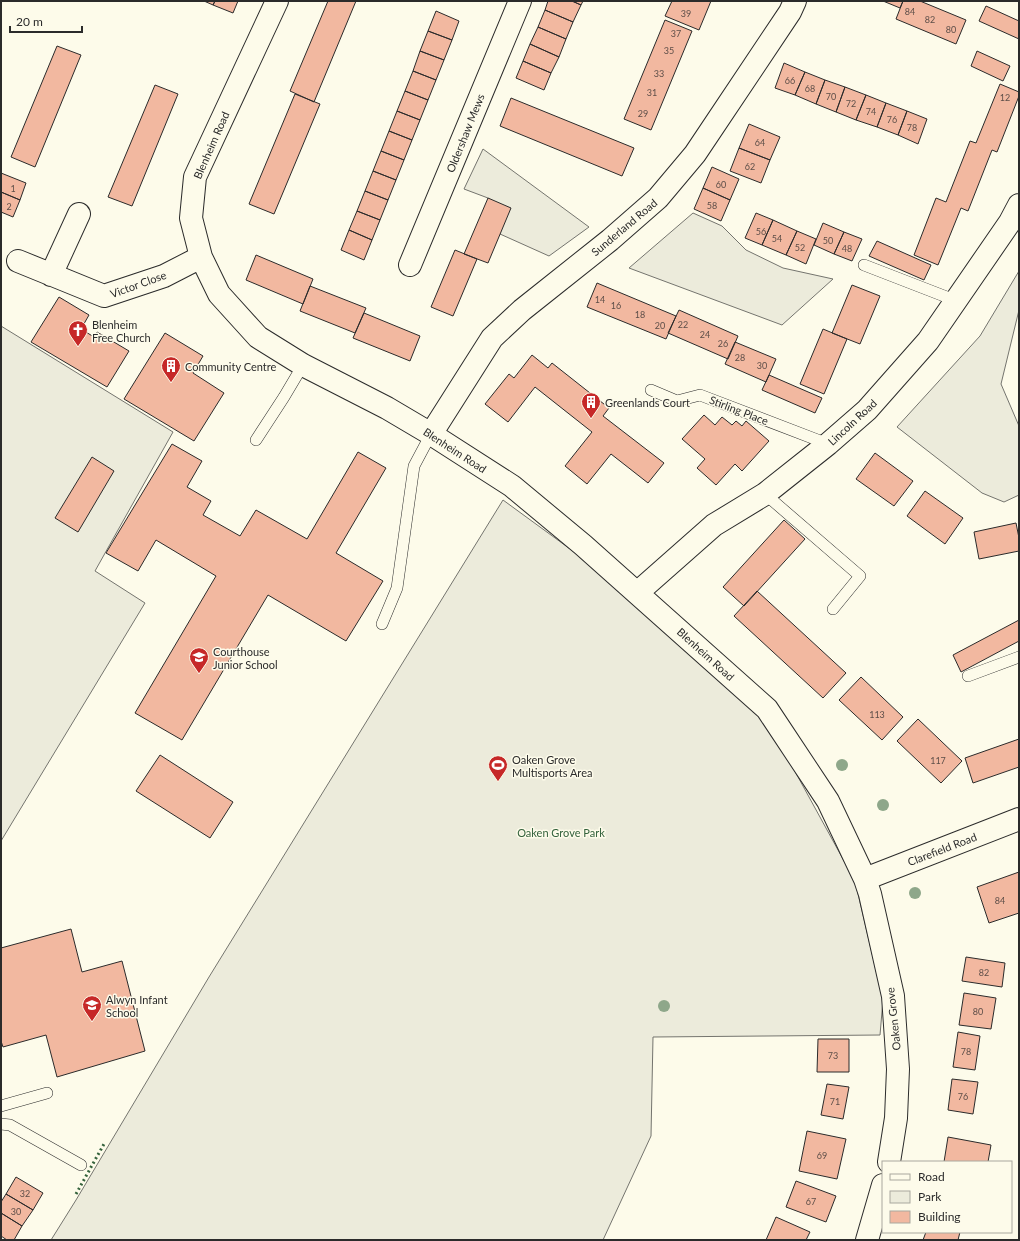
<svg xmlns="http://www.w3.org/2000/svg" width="1020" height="1241" font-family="Lato,sans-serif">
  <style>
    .green { fill: #ecebdb; stroke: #74746e }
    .building { fill: #f2b8a0; stroke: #2b2b2b }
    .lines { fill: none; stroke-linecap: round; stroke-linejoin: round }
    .lane-casing { stroke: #2b2b2b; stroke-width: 12 }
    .street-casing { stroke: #2b2b2b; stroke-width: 24 }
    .lane { stroke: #fdfbea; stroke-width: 11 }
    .street { stroke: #fdfbea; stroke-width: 22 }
    .hedge { stroke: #34623c; stroke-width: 3; stroke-dasharray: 2 3; stroke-linecap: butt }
    .tree { fill: #8ea78a }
    .labels { text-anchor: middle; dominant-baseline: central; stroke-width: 3; stroke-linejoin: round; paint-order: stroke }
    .number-label { font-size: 9px; fill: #5d4e48 }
    .street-label { font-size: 11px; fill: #2b2b2b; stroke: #fdfbea }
    .poi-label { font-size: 11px; fill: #2b2b2b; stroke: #fdfbea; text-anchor: start }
    .park-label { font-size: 11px; fill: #34623c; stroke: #fdfbea }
  </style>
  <rect width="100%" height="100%" fill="#fdfbea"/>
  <path class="green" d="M483,149L589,227L549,256L500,234L488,198L464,189Z
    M693,213L722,226L746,250L783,268L833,279L782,325L629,268Z
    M1019,271V310L1001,384L1019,426V495L1004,502L982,493L897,427L980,336Z
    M1,326L173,432L95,571L145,603L1,841Z
    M503,500L614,581L763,713L855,881L883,1000L880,1035L653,1037L651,1136L603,1240H51L76,1200L209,977Z"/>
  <path class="building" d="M204,1H215L213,5Z
    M215,1H238L233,13L213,5Z
    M328,1H356L314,102L290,91Z
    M548,1H572L581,5L573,22L545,10Z
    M572,1H583L581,5Z
    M672,1H711L699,30L665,16Z
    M883,1H903L900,8Z
    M903,1H920L966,20L956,44L896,19Z
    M986,6L1019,21V39L979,21Z
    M545,10L573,22L566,39L538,27Z
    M436,11L459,21L452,40L428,31Z
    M665,20L692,31L651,130L624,119Z
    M538,27L566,39L559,57L530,44Z
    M428,31L452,40L444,60L420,51Z
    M530,44L559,57L551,73L523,61Z
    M57,46L81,55L35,167L11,157Z
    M420,51L444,60L436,80L413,71Z
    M977,51L1010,66L1003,81L971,66Z
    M523,61L551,73L544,90L516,78Z
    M784,63L805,72L795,95L775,88Z
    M413,71L436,80L428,100L405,91Z
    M805,72L825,80L816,104L795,95Z
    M825,80L845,87L836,112L816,104Z
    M1000,84L1019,92V96L997,152L992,150L968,211L961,208L938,265L914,255L936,198L946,202L970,141L976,143Z
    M155,85L178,94L132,206L108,197Z
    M845,87L866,95L856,120L836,112Z
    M405,91L428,100L420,120L397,111Z
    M295,94L320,104L274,214L249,204Z
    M866,95L886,103L877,127L856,120Z
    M511,98L634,148L622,176L500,126Z
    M886,103L907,111L898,135L877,127Z
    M397,111L420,120L412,140L389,131Z
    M907,111L927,119L918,144L898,135Z
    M749,124L780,137L770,160L739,148Z
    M389,131L412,140L404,160L381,151Z
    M739,148L770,160L761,183L730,171Z
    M381,151L404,160L396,180L373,171Z
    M712,167L739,179L730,200L703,188Z
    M373,171L396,180L388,200L365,191Z
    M1,173L26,183L20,200L1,192Z
    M703,188L730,200L721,221L694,209Z
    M365,191L388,200L380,220L357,211Z
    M1,192L20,200L13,217L1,212Z
    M488,198L511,208L488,263L464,254Z
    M357,211L380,220L372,240L349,230Z
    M756,213L773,220L762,245L745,238Z
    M773,220L797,231L786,255L762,245Z
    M823,223L844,232L834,254L814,245Z
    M349,230L372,240L364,260L341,250Z
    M797,231L816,239L806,264L786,255Z
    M844,232L862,239L852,261L834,254Z
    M877,241L931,265L924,280L869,256Z
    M455,250L477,259L453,316L431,307Z
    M256,255L313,279L303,304L246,280Z
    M597,283L676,316L666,339L587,307Z
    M852,285L880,296L860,344L832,333Z
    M310,286L366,308L355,333L300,311Z
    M59,297L89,315L81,329L94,337L97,332L129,351L107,387L31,342Z
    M679,310L738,336L728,359L668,333Z
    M364,313L420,336L410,361L353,338Z
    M823,329L847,339L824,394L800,384Z
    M165,333L203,356L193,373L224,393L194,441L124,399Z
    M735,342L776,359L766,382L725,364Z
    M532,355L548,368L552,363L609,408L603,416L664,463L648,483L611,454L587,484L565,466L592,432L535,387L508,422L485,404L509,374L514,378Z
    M769,375L822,398L815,413L762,390Z
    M704,415L715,425L722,417L732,425L736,421L742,426L746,421L769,441L742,471L735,464L716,485L697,468L705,459L682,439Z
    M172,444L202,461L187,487L211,501L203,515L240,536L256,510L307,539L358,452L386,468L336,553L383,581L346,641L268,595L182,740L135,713L216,576L156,540L138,571L106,553Z
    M875,453L913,481L894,506L856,479Z
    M92,457L114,471L78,532L55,518Z
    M925,491L963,518L945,544L907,516Z
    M784,520L805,539L744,606L723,587Z
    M1016,523L1019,538V551L979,559L974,532Z
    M757,591L846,673L823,698L734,616Z
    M1019,620V641L961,672L953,655Z
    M861,677L903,717L882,740L839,700Z
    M918,719L962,761L941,783L897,741Z
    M1019,739V767L973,783L965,758Z
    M160,755L233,802L210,838L136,791Z
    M1019,872V913L989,923L977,887Z
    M71,929L82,972L122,961L145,1051L57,1077L46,1035L3,1047L1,1041V948Z
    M966,957L1005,963L1002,987L962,981Z
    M964,993L996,998L991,1029L959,1025Z
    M958,1032L980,1036L975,1070L953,1067Z
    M818,1039H849V1072H817Z
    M952,1079L978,1082L973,1114L948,1110Z
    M827,1084L849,1087L843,1119L821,1115Z
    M807,1131L846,1139L837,1179L799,1171Z
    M948,1137L991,1145L988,1162H944Z
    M16,1177L43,1193L33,1210L6,1194Z
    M796,1181L836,1196L826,1222L786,1207Z
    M6,1194L33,1210L22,1226L1,1213V1202Z
    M1,1213L22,1226L14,1240H7L1,1236Z
    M776,1217L810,1232L806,1240H766Z
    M926,1232H960L958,1240H923Z"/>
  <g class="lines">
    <defs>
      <path id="lane" d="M864,265L957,301
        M651,390L677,401L700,395L828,444
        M256,440L284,397L303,365
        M765,494L860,576L833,609
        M382,624L397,588L414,466L431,434
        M968,676L1019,657
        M1,1106L47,1093
        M1,1124L10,1125L81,1165"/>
      <path id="street" d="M277,1L195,177L191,218L201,257L219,294L258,337L303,365L387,408L431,434L512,486L583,545L767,709L828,801L865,879L870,894L893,996L898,1069L896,1118L889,1162
        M18,261L104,296L164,276L201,257
        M410,265L520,1
        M51,275L79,214
        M431,434L492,338L522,310L610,240L658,198L695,154L790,12L795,1
        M637,593L714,525L765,494L828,444L867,410L928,341L1010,222L1019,205
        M865,879L1019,819
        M867,1240L883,1185"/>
    </defs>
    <use href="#lane" class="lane-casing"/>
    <use href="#street" class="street-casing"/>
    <use href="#lane" class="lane"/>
    <use href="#street" class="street"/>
    <path class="hedge" d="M76,1194L104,1144"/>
  </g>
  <g class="tree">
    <circle cx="842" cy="765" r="6"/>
    <circle cx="883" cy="805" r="6"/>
    <circle cx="915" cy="893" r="6"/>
    <circle cx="664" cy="1006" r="6"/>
  </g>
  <defs>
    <symbol id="church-pin" viewBox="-11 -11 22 30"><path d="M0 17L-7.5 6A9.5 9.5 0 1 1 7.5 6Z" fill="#c62828" stroke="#fdfbea"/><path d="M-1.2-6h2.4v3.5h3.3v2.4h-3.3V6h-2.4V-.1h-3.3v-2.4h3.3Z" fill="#fff"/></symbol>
    <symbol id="building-pin" viewBox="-11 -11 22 30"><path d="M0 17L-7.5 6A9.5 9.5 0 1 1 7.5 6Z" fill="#c62828" stroke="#fdfbea"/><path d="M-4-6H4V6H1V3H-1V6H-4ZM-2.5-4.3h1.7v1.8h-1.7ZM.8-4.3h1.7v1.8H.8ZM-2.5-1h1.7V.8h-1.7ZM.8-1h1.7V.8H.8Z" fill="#fff"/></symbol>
    <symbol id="school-pin" viewBox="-11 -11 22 30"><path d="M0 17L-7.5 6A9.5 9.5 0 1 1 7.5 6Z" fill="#c62828" stroke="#fdfbea"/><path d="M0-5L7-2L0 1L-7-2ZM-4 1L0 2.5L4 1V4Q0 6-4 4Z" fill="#fff"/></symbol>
    <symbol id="stadium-pin" viewBox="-11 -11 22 30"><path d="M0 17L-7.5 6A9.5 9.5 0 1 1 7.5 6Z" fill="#c62828" stroke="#fdfbea"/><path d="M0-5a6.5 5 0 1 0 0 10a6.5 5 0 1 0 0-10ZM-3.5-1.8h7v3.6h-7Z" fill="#fff"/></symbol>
  </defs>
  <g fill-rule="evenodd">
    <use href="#church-pin" x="67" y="319" width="22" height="30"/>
    <use href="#building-pin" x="160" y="355" width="22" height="30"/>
    <use href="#building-pin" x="580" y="391" width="22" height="30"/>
    <use href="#school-pin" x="188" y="646" width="22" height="30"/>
    <use href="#stadium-pin" x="487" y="754" width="22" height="30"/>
    <use href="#school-pin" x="81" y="994" width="22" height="30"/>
  </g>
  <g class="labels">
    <g class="number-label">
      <text x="910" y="11">84</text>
      <text x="686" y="13">39</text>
      <text x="930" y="19">82</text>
      <text x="951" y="29">80</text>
      <text x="676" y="33">37</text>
      <text x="669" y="50">35</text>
      <text x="659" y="73">33</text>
      <text x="790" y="80">66</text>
      <text x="810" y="88">68</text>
      <text x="652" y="92">31</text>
      <text x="831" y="96">70</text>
      <text x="1005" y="97">12</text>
      <text x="851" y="103">72</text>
      <text x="871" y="111">74</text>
      <text x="643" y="113">29</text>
      <text x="892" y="119">76</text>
      <text x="912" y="127">78</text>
      <text x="760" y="142">64</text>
      <text x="750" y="166">62</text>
      <text x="721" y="184">60</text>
      <text x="13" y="188">1</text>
      <text x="712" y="205">58</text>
      <text x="9" y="206">2</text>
      <text x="761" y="231">56</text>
      <text x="777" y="238">54</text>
      <text x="828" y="240">50</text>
      <text x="800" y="247">52</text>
      <text x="847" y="248">48</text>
      <text x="600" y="299">14</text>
      <text x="616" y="305">16</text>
      <text x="640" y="314">18</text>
      <text x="683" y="324">22</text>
      <text x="660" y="325">20</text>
      <text x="705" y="334">24</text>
      <text x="723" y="343">26</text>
      <text x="740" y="357">28</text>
      <text x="762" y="365">30</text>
      <text x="877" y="714">113</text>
      <text x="938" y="760">117</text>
      <text x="1000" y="900">84</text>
      <text x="984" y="972">82</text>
      <text x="978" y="1011">80</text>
      <text x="966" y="1051">78</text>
      <text x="833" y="1055">73</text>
      <text x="963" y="1096">76</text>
      <text x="835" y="1101">71</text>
      <text x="822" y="1155">69</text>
      <text x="25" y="1193">32</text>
      <text x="811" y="1201">67</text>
      <text x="16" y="1211">30</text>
    </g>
    <g class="street-label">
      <text transform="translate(465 133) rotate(-68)">Oldershaw Mews</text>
      <text transform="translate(211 145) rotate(-66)">Blenheim Road</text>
      <text transform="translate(624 227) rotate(-40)">Sunderland Road</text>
      <text transform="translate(138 284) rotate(-20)">Victor Close</text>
      <text transform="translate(739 410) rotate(21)">Stirling Place</text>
      <text transform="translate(852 422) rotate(-43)">Lincoln Road</text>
      <text transform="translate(455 450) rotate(33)">Blenheim Road</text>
      <text transform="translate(706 654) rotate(42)">Blenheim Road</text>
      <text transform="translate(942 849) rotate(-21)">Clarefield Road</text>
      <text transform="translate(893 1019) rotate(-96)">Oaken Grove</text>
    </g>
    <g class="poi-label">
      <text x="92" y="324">Blenheim<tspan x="92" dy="13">Free Church</tspan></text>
      <text x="185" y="366">Community Centre</text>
      <text x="605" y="402">Greenlands Court</text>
      <text x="213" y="651">Courthouse<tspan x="213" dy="13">Junior School</tspan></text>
      <text x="512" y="759">Oaken Grove<tspan x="512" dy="13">Multisports Area</tspan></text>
      <text x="106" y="999">Alwyn Infant<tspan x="106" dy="13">School</tspan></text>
    </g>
    <g class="park-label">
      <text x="561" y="832">Oaken Grove Park</text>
    </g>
  </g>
  <rect width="1020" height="1241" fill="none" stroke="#2b2b2b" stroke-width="4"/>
  <rect x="882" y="1161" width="130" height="72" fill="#fdfbea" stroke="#a9a89e"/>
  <rect x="890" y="1174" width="20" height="6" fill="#fdfbea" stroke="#a9a89e"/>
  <text x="918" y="1181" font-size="12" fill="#2b2b2b">Road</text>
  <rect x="890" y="1191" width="20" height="12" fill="#ecebdb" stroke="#a9a89e"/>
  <text x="918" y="1201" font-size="12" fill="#2b2b2b">Park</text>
  <rect x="890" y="1211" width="20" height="12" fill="#f2b8a0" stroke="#a9a89e"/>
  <text x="918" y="1221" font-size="12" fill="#2b2b2b">Building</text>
  <path d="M10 26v6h72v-6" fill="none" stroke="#2b2b2b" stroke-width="2"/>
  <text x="16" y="26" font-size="12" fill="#2b2b2b" stroke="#fdfbea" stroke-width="3" paint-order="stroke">20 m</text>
</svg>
